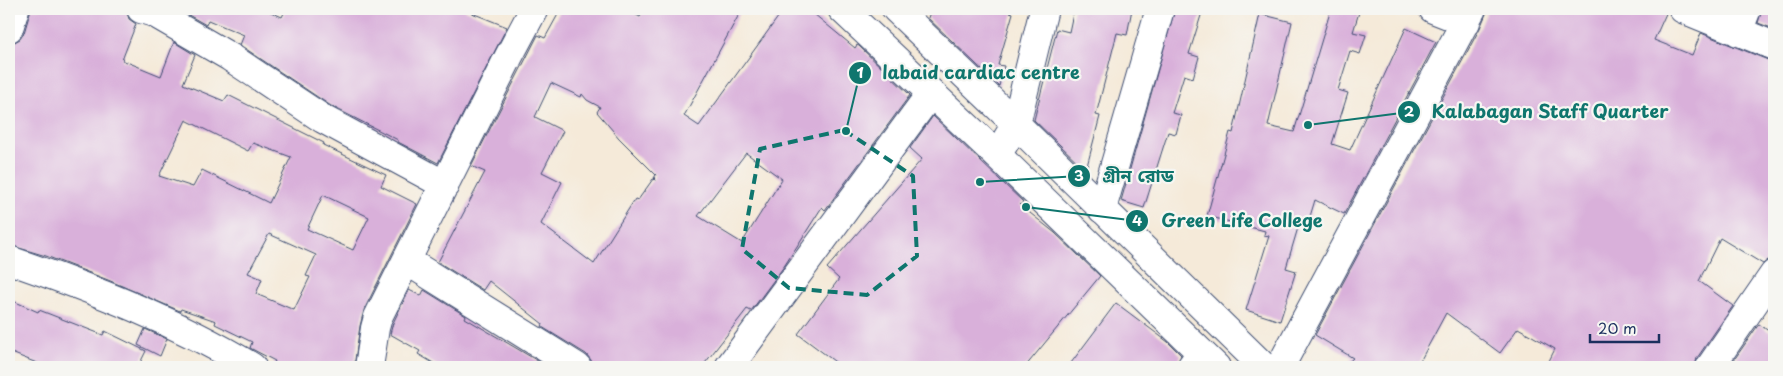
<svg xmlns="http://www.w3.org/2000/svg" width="1783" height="376" font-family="'Playpen Sans','Noto Sans Bengali',sans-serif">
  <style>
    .building { fill: #d9b0da; fill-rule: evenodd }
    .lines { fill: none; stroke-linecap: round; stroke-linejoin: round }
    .street-casing { stroke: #3c4b70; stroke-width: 30 }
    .secondary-casing { stroke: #3c4b70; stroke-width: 30 }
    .street { stroke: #fff; stroke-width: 28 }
    .secondary { stroke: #fff; stroke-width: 28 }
    .marked { fill: none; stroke: #0f766e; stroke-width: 4; stroke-dasharray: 10 6; stroke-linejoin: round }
    .leader { fill: none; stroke: #0f766e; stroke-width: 2 }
    .callout-dot { fill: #0f766e; stroke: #f6f6f2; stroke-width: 2 }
    .mark-label { font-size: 15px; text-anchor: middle; font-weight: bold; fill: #fff }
    .callout-label { font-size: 18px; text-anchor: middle; font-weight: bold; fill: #0f766e; stroke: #f6f6f2; stroke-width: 4.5; stroke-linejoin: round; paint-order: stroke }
  </style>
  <rect width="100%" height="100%" fill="#f6f6f2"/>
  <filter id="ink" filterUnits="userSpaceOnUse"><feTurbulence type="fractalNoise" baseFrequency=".02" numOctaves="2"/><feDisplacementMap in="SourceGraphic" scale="10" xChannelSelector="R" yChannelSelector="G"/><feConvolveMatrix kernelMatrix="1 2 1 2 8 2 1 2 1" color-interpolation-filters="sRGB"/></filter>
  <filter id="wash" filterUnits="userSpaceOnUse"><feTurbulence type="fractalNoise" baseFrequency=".0096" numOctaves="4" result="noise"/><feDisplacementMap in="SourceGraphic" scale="20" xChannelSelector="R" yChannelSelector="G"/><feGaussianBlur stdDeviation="1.12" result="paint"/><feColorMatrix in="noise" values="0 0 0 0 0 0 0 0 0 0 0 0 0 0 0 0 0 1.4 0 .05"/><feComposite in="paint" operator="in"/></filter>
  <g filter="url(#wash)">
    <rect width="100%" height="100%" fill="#f5ead9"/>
    <g id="blocks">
      <path class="building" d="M31,9H126L129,19L136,24L122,60L161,76L174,42L195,55L183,84L224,101L228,95L324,143L323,145L386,175L381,186L417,204L364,310L360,326L354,367H272L275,361L250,348L252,342L215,324L216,321L181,309L180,311L108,280L46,256L9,245V56L13,43L20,39L24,33ZM186,120L248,151L253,143L291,157L269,203L202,170L193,187L159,176ZM323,195L369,217L353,250L307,229ZM269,234L316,255L306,276L310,277L294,310L256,294L262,279L248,273Z
        M182,9H264L282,17L286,9H462L507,27L438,163L398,142V140L331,106L240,45L244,35L208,20L206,25L185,13L186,11Z
        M561,9H625L640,17L645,9H742L684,116L699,126L784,9H808L855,48L857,45L859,46L910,95L825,210L822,207L785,265L751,311L747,309L702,367H593L591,360L586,354L542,327L543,324L489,281L483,290L438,262L485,172L471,166L538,35L545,38ZM551,83L581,97L582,94L587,100L600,107L597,112L619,138L656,175L654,178L656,180L653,179L638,200L635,199L594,264L541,224L562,182L542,172L563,131L535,117ZM746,153L782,179L742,243L698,216Z
        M931,9H999L1013,13L998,65L1004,66L999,86L928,18Z
        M1074,9H1132L1127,35L1117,33L1096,115L1100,116L1086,170L1034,120L1057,29L1069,32Z
        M1175,9H1203L1189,54L1199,57L1193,78L1184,75L1172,113L1181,115L1176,134L1168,132L1144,208L1121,201Z
        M1331,9H1360L1353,32L1366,35L1360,54L1350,51L1338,90L1348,93L1332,144L1350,150L1406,28L1436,42L1344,214L1315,200L1308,223L1300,221L1286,268L1296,271L1280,321L1246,310L1269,236L1264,235L1265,231L1207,216L1230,132L1233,133L1260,14L1292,22L1268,126L1294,132Z
        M1488,9H1668L1654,40L1692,55L1701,33L1768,60L1774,61V259L1768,260L1763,264L1720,238L1699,281L1733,306L1697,358L1695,367H1546L1555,349L1518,328L1500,353L1446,313L1417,367H1343L1353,358L1315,335L1480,28Z
        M1762,9H1774V29L1758,23Z
        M933,116L1023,202L1020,205L1055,233L1100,276L1025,367H842L798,334L839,279L827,268L922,159L910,148Z
        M409,290L421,296L424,290L466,316L465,318L548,367H440L418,354L420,351L390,334L393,323Z
        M9,299L38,312L39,310L103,335L105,331L146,351L138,367H47L9,352Z
        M1116,303L1168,342L1181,355L1176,367H1068Z
        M1759,324L1774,335V367H1729Z
        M145,329L167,339L160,356L138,345Z"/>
    </g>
  </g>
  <g filter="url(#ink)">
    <use href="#blocks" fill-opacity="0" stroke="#3c4b70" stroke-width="1"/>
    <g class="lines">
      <defs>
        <path id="street" d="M141,9L154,13L230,57L323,119L445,185
          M1433,9L1466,22
          M1683,9L1774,46
          M9,28L15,9
          M1738,32L1747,9
          M997,155L1016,124L1044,9
          M1102,209L1160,9
          M9,260C93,289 176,321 252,367
          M407,261L577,367
          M369,367L375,328L378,317L509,56L534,9
          M729,367L931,93
          M1191,367L1201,353
          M1280,367L1472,9
          M1710,367L1774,274"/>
        <path id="secondary" d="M842,9L997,155L1216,367
          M896,9L1016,124L1264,367"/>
      </defs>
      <use href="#street" class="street-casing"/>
      <use href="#secondary" class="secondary-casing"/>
      <use href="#street" class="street"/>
      <use href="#secondary" class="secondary"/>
    </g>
  </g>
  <path class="marked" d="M844,130L913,176L917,256L867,295L789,288L742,249L760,149Z"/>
  <path class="leader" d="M846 131L860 73M1308 125L1409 112M980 182L1079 176M1026 207L1137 221"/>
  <g class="callout-dot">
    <circle cx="846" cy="131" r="5"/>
    <circle cx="1308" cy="125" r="5"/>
    <circle cx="980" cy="182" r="5"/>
    <circle cx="1026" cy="207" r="5"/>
    <circle cx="860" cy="73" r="12"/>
    <circle cx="1409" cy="112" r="12"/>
    <circle cx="1079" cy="176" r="12"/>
    <circle cx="1137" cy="221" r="12"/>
  </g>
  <g class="mark-label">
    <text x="860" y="78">1</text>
    <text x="1409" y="117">2</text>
    <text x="1079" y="181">3</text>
    <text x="1137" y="226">4</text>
  </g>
  <g class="callout-label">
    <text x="981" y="79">labaid cardiac centre</text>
    <text x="1550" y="118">Kalabagan Staff Quarter</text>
    <text x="1138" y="182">গ্রীন রোড</text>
    <text x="1242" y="227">Green Life College</text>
  </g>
  <rect width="1783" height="376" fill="none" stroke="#f6f6f2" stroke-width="30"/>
  <path d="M1590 334v8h69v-8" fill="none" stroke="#1b2f5e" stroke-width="2.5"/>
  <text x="1598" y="334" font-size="15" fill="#1b2f5e" stroke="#f6f6f2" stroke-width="4" paint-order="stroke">20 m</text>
</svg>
